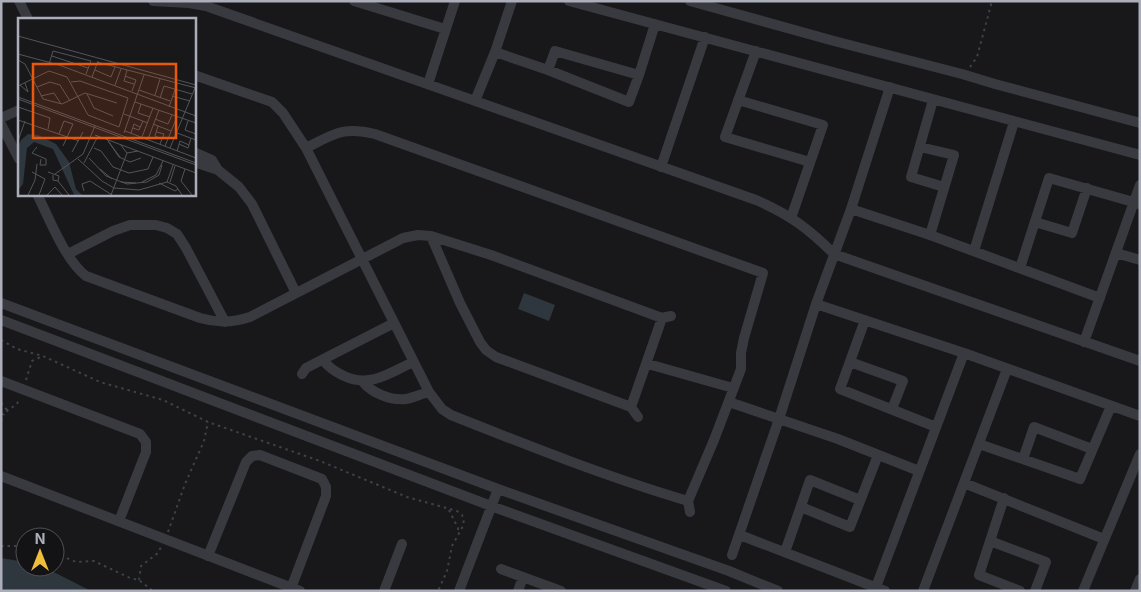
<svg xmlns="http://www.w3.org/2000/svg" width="1141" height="592" font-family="Inter,sans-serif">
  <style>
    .water { fill: #2e363e }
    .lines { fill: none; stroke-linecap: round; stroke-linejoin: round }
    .path { stroke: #3f4146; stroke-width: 2; stroke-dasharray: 2.5 4; stroke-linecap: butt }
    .minor { stroke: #393a3f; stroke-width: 10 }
    .inset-road { fill: none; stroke: #53545a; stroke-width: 1 }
    .view { fill: #e8590c; fill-opacity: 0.15; stroke: #e8590c; stroke-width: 2.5 }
    .inset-edge { fill: none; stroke: #abaeba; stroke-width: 2.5 }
  </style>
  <rect width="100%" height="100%" fill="#18181a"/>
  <path class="water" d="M524,293L555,305L549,321L518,309Z
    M1,558L25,562V567H44L91,591H1Z"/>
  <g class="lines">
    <path class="path" d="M970,67L977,57L992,1
      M1,340L17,349L43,356L100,382L163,400L208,422L320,461L407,497L457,511L462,515L464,520L462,528L452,546L447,571L438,591
      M26,380L32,361L43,356
      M1,403L8,411
      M1,415L17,404L19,399
      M1,421L4,414
      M449,510L458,528V533
      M168,532L185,484L204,441L208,422
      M1,546H25
      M55,553L76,562L94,561L130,578L139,580L153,591
      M139,580L141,566L158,553L161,547"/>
    <path class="minor" d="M19,1L28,19
      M153,1L189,3L206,6L756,200C789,214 809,229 834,254L1140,361
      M354,1L445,29
      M569,1L1140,155
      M690,1L834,41L962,74L995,84L1140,123
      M756,51L725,137L810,162
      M495,52L548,70L629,102L639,75L655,24
      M548,70L555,51L639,75
      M194,75L272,102L283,113L306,148L429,392L442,409L451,415C529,446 607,477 688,501
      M428,84L455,1
      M738,100L823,125L791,218
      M933,100L911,177L944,187
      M475,101L495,52L512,1
      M1,118L19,110
      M1,124L19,159
      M920,147L954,155L930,235
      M306,148C334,134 343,126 375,134L763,273L744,338L741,353V369L714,440L688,501L690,512
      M194,152L212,160L218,170
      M194,162L218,170L239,187L252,204L296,293
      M661,167L705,37
      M37,194C49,218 65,260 86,276L200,318C217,323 232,323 250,317L403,238L418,235L431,236L491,255L662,318L671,316
      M851,209L930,235L1100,298
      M1035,222L1072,233L1087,188
      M431,236L460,303L480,342L486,350L496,357L631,407L638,417
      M974,251L1014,122
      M1116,253L1140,260
      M68,254L113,231L130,225H156L167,228L177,234L186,248L225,322
      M1020,268L1049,178L1140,204
      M1,303L498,489L729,571L778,591
      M816,304L964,353L1140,416
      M1,320L491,506L726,591
      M865,320L840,389L936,427
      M1084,342L1140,185
      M323,360C329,368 335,371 344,376C370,388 390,373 413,362
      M850,362L903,381L892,409
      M648,364L733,388
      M302,374L306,368L394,323
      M1,381L140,434L146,442V452L119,521
      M363,382C372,393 391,401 406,399C413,398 421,394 429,392
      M729,402L838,439L919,471
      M631,407L662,318
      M979,444L1080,479L1111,406
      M1023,459L1034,427L1092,449
      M1,476L300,591
      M964,483L1104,539
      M1004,498L979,575L1020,591
      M801,507L850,527L878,455
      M740,535L885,591
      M990,541L1046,562L1035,591
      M785,552L810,480L860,500
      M732,555L779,419L816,304L851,209L890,87
      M208,556L246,462L252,456L260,455L322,479L326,487V496L290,591
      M501,569L561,591
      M876,587L964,353
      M384,591L402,544
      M459,591L498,489
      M518,591L523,577
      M923,591L1007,369
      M1083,591L1140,454
      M1135,591L1140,579"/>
  </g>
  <g transform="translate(18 18)">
    <rect width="178" height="178" fill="#18181a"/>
    <path d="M10,116L20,117L38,126L51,144L58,171L64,177H56L35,131L16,124L9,130L5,166L0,172V129L3,122Z" fill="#2e363e"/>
    <path class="inset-road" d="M0,18L178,67M0,36L41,47L178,98M34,38L70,50M0,42L7,46L25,81L44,86L67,75L99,85M79,44L178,70M31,46L35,33L73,43L68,56M77,52L93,59L97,49M109,52L106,63L116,66M107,58L118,62L114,73M74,59L80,43M53,64L62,63L110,80L101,109M2,67L10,74L7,65M97,67L103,51M0,68L31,53L49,59L70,97L101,109M19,69L32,64L42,67L52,83M121,72L152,83M69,76L76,90L95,98M137,77L142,61M23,78L36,75L43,86M154,78L172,83M0,79L178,145M142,80L146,68L174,76M0,81L178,147M117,84L178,105M123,86L120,95L132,99M0,89L32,100L30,111M151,89L159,66M106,96L130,105M137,101L150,106L154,97M0,102L61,123M170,103L167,112L178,116M135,106L153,113M140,108L137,118L144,121M115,110L121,112L125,103M107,113L178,140M139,114L146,116L142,126M106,115L126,57M113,115L116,106L122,109M159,115L178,122M41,116L46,103L55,106L45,128M77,117L178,155M124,119L135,90M89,121L101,139L112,144L123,140M130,121L141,92M0,123L7,103M90,123L102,139M102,126L109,135L120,133M161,126L170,130L173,120M147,128L159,99M19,129L14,135L28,141V147H22L23,141M76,130L83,133L95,149L111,155L130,151L135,139M152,130L177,70M159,133L162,123L171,127M54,134L65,114M71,140L88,158L109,166L129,164L141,157L144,147M60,141L84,163L96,170L121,172L149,164L158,168L164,177M66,145L80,118M82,151L94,161M167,151L163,163L174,177M14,154L27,161L21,177M30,154L41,158L40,163L35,162V157M37,156L65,136L77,108M40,163L51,177M103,164L118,165M124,164L138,157L145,143M149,164L155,147M152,164L157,148M141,165L157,173L160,171M66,173L64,166L72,163L94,177M10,177L17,162L19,146M29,177L37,169L44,177M93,177L109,135"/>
    <path class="view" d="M15,46H158V120H15Z"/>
    <rect width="178" height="178" class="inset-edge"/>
  </g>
  <rect width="1141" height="592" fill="none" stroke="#abaeba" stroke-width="5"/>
  <g transform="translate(40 552)"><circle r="24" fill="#131315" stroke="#505157"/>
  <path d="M0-4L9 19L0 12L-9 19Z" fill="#efbe3b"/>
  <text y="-8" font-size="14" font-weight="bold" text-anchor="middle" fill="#abaeba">N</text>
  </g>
</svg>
